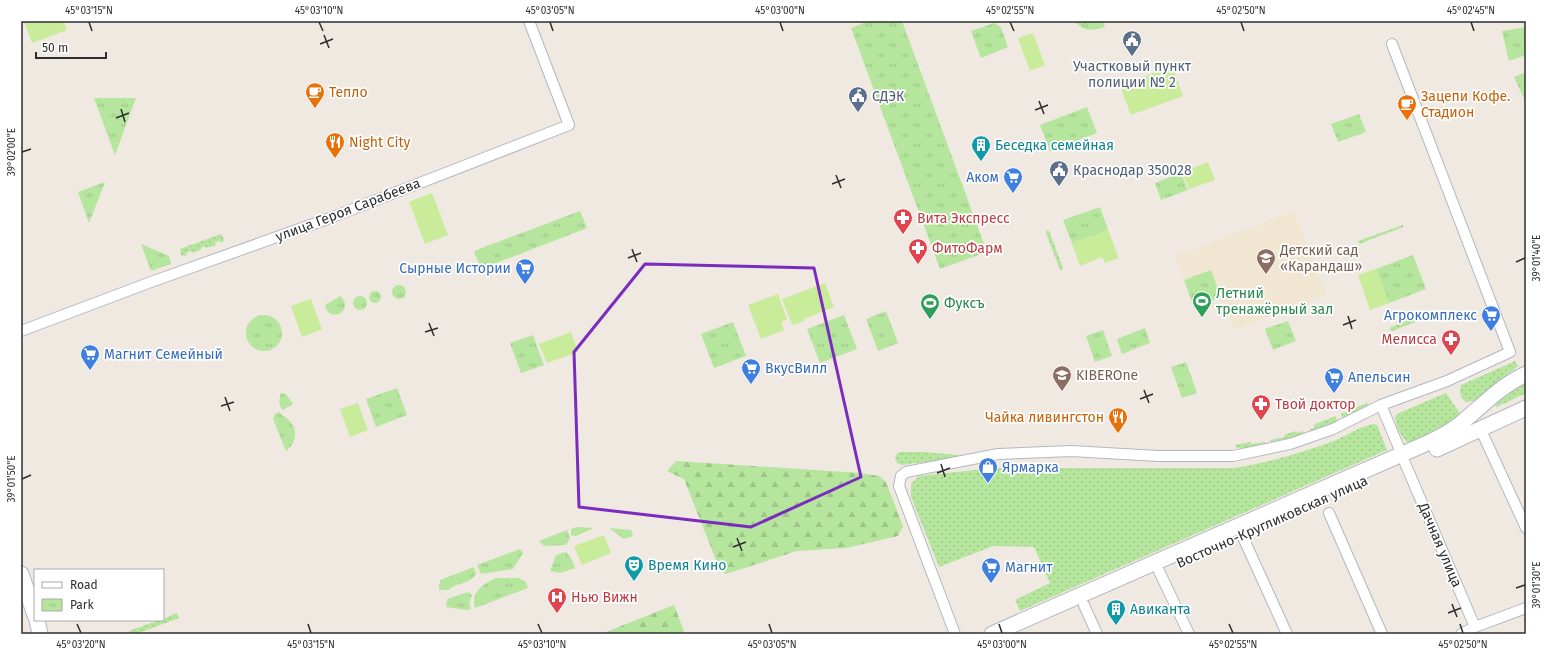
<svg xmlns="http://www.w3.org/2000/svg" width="1547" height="655" font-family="'Fira Sans',sans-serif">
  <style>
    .education { fill: #f0e6d1 }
    .grass { fill: url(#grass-dots) }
    .forest { fill: url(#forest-firs) }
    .park { fill: url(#park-tufts) }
    .pitch { fill: #c9ec9a }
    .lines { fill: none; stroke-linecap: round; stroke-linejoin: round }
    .street-casing { stroke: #b4b7c1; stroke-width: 12 }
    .secondary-casing { stroke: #b4b7c1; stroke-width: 17 }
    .street { stroke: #fff; stroke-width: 10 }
    .secondary { stroke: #fff; stroke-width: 15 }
    .marked { fill: none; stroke: #7b2cbf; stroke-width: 3; stroke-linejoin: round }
    .ticks { fill: none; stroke: #2e2e2e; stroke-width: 1.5 }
    .labels { text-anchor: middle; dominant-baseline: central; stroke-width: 3.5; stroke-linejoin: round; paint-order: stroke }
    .service-label { font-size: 14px; fill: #4e5e75; stroke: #fff; text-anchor: start }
    .food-label { font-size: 14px; fill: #c56008; stroke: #fff; text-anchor: start }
    .culture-label { font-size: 14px; fill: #0d838f; stroke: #fff; text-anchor: start }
    .shop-label { font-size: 14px; fill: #366cbe; stroke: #fff; text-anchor: start }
    .street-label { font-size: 14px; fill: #2e2e2e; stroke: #fff }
    .health-label { font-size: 14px; fill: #be3a42; stroke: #fff; text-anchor: start }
    .education-label { font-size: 14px; fill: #785e54; stroke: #fff; text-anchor: start }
    .leisure-label { font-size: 14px; fill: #27864d; stroke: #fff; text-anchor: start }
    .neatline { fill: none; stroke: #2e2e2e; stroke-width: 1.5 }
    .ticks-label { font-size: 10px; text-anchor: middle; fill: #2e2e2e }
  </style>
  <defs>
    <pattern id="grass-dots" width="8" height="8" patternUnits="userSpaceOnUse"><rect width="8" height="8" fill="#b6e59e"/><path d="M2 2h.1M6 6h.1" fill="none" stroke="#9dc588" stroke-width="1.8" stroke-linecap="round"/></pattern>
    <pattern id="forest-firs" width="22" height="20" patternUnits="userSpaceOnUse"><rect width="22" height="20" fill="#b6e59e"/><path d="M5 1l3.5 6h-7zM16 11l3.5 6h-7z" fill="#9dc588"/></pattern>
    <pattern id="park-tufts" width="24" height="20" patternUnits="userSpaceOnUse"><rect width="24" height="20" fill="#b6e59e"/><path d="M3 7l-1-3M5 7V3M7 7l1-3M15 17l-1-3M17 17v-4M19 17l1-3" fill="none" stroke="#9dc588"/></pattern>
  </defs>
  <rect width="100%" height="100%" fill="#efe9e1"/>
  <path class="education" d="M1294,211L1326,295L1233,330L1211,270L1184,280L1175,256Z"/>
  <path class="grass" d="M1403,225V227L1359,244L1358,241Z
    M1047,230L1049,231L1063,268L1062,270H1060L1046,233Z
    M221,234L224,239L223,242L221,243L220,241L215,242L216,245L206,248L205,246L201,248V250L192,253L191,251L186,253L187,255L183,256L181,255L180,249Z
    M1433,311L1435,313L1434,315L1392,331L1390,330L1391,327Z
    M1515,361L1518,366L1475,401L1466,402C1460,397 1459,393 1461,385Z
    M1526,379V393L1497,407L1494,404Z
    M1446,393L1461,415C1447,427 1426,442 1407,442C1400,436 1396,426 1395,416L1399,413Z
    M1369,402L1366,407L1343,419L1341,414Z
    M1336,416L1337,422L1311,432L1310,429L1314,428L1315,424Z
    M1373,424L1377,425L1387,450L1020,611L1015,600L1050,583L1034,547L993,546L939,567L911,497V484L919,476L994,468H1235C1268,462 1299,454 1331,442C1345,437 1358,427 1373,424Z
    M1296,431L1297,433L1303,431L1304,435L1272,444L1270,440L1285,437L1284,435Z
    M1250,442L1251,444L1265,442L1266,445L1244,449L1237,448L1235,445Z
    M899,452H924L971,456L901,465L897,463L895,459L896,455Z
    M177,613L179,618L136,634H130L129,631L159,620H163V619Z"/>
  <path class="forest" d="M676,461L860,473L879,476L886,482L903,526L898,536L846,548L797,551L726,574L720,570L684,479L667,471Z
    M674,605L685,634H601Z"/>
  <path class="park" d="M869,21H902L987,252L940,269L851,28Z
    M1075,21H1103L1105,27C1093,31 1083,32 1075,21Z
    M994,23L1001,27L1008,47L981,58L971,31Z
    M1526,27V55L1509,61L1502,31Z
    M1526,72V103L1514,77Z
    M94,98H136L115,155Z
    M1087,107L1097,133L1050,151L1040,125Z
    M1359,114L1366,132L1338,142L1331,124Z
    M1181,173L1188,190L1161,200L1155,183Z
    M105,182L89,223L78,192Z
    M1100,207L1108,230L1072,243L1063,220Z
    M580,211L587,228L481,269L474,251Z
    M141,244L169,256L171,264L151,271Z
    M1413,255L1426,289L1389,303L1376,269Z
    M1211,270L1221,297L1194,307L1184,280Z
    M392 292a7 7 0 1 1 14 0a7 7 0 1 1-14 0Z
    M369 297a6 6 0 1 1 12 0a6 6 0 1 1-12 0Z
    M353 303a7 7 0 1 1 14 0a7 7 0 1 1-14 0Z
    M340,296C356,310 329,325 325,305Z
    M886,311L898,343L878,351L866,319Z
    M844,315L857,349L820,363L807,329Z
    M246 333a18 18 0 1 1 36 0a18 18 0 1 1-36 0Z
    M1288,321L1296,341L1273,350L1265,329Z
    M733,322L746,356L714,368L701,334Z
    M1145,328L1150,343L1122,354L1117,339Z
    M1103,330L1112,356L1095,362L1086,336Z
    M533,335L544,365L521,373L510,343Z
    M1186,362L1197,393L1182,398L1171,367Z
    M397,388L407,415L376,427L366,399Z
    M281,393L286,394L293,404L283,410C278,405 279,399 281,393Z
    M279,412C282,416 286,417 289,420C298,429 297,443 286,451L273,419L275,414Z
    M576,527L594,528L576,536L571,535V529Z
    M609,528L631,530L633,536L624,539Z
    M567,530L570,538L566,545L544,546L539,541Z
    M520,549L523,553L513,569L481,574L477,565Z
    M566,552L571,558L575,568L560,573L550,571L556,555Z
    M474,567L476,574C468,586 457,581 449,590H439L440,580Z
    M496,578H519L526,582L528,588L475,608C470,593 484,583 496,578Z
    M468,592L472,595L469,603L471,609L467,610L446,607L447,599Z"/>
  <path class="pitch" d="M24,21H63L67,30L32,43Z
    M1033,33L1045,65L1030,71L1018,38Z
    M1172,66L1183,96L1131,115L1120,86Z
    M1208,162L1215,180L1189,189L1182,172Z
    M432,193L448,235L425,244L409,202Z
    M1108,230L1119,258L1105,263L1102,257L1080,266L1072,243Z
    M1376,269L1389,303L1370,310L1358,275Z
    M825,283L834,307L804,319L802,313L804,321L792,325L782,299Z
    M778,294L787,319L781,322L784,330L761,339L748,305Z
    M311,299L322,329L302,337L291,306Z
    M571,332L578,352L547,363L539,344Z
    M358,403L368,430L350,437L340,409Z
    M604,535L611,553L582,565L574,546Z"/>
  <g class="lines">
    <defs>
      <path id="street" d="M21,331L151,282L330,218L569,125L529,21
        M1381,405L1402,455
        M1480,428L1526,528
        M1405,463L1475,627
        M1329,513L1382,634
        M1242,535L1287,634
        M1159,571L1189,634
        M1084,605L1097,634
        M955,634L899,486L901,476L906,472L998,454L1071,451L1158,456H1233L1290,444L1333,429L1381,405L1447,381L1510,352L1392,44
        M1461,634L1475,627L1526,608"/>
      <path id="secondary" d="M1437,449L1526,408
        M21,574L35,615
        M37,620L40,634
        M992,634L1432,441C1442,436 1451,431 1459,425C1481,407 1500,386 1526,374"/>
    </defs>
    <use href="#street" class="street-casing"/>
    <use href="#secondary" class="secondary-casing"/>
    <use href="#street" class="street"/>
    <use href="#secondary" class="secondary"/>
  </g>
  <path class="marked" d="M645,264L814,268L861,477L751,527L579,507L574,352Z"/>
  <path class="ticks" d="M89,22L92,31M319,22L323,31M550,22L553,31M780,22L783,31M1010,22L1014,31M1241,22L1244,31M1471,22L1474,31M324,35L329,48M320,44L333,39M1039,101L1044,114M121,109L125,122M1035,110L1048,105M116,118L129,113M22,152L31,149M836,175L841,188M832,184L845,179M632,249L637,262M628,258L641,253M1516,262L1525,258M1348,316L1352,329M429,323L434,336M1343,325L1356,320M425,332L438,328M1144,390L1149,403M225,397L230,411M1140,399L1153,394M221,406L234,402M941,464L945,477M937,473L950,468M22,479L31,475M737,538L742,551M733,547L746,542M1516,588L1525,585M1452,604L1457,617M1448,613L1461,608M77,624L81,633M308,624L311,633M538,624L542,633M769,624L772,633M999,624L1002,633M1229,624L1233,633M1460,624L1463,633"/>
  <defs>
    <symbol id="civic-pin" viewBox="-11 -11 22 30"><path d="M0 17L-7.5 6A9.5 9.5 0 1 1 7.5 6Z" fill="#5c6f8a" stroke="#fff"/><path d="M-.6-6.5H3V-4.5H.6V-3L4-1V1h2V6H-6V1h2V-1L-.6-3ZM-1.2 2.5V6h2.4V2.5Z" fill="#fff"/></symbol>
    <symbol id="cafe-pin" viewBox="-11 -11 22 30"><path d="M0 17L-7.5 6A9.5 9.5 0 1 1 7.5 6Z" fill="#e8710a" stroke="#fff"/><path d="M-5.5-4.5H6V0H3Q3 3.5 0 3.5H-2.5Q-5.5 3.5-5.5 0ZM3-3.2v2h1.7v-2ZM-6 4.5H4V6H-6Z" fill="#fff"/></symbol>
    <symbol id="restaurant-pin" viewBox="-11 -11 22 30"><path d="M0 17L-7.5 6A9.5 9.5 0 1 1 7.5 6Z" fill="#e8710a" stroke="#fff"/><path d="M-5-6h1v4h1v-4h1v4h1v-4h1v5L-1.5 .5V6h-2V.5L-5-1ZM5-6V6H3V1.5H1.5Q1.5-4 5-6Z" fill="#fff"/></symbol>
    <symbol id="building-pin" viewBox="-11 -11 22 30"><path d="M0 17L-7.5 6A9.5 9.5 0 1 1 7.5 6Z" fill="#0f9aa8" stroke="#fff"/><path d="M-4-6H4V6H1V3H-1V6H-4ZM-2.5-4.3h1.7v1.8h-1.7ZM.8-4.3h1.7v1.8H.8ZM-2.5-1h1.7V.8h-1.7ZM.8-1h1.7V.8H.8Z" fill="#fff"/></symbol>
    <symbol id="supermarket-pin" viewBox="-11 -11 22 30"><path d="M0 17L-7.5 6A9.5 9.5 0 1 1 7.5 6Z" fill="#3f7fe0" stroke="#fff"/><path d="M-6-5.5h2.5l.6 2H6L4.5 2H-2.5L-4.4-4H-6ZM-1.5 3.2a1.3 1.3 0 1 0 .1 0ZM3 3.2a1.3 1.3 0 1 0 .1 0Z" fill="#fff"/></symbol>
    <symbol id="pharmacy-pin" viewBox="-11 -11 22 30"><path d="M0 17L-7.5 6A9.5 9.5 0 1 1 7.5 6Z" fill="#e0444e" stroke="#fff"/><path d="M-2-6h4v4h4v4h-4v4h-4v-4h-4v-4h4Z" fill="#fff"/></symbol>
    <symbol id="school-pin" viewBox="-11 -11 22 30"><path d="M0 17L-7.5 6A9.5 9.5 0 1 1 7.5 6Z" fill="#8d6e63" stroke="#fff"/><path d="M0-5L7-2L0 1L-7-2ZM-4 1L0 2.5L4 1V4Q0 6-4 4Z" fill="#fff"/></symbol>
    <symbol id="stadium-pin" viewBox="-11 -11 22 30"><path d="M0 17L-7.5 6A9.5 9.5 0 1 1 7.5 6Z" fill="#2e9e5b" stroke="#fff"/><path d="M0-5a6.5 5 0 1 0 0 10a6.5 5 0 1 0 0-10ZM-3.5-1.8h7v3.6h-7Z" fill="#fff"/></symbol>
    <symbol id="shop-pin" viewBox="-11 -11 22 30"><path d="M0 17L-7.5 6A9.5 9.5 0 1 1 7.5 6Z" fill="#3f7fe0" stroke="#fff"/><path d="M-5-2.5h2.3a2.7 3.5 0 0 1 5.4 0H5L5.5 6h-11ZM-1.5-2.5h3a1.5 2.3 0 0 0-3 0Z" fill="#fff"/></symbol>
    <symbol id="theatre-pin" viewBox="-11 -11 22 30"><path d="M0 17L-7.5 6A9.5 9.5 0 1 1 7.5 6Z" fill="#0f9aa8" stroke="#fff"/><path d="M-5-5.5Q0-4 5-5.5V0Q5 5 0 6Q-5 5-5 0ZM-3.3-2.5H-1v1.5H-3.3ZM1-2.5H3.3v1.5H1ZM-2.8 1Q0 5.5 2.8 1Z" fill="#fff"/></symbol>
    <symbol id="hospital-pin" viewBox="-11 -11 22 30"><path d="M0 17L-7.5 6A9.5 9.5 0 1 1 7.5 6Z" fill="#e0444e" stroke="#fff"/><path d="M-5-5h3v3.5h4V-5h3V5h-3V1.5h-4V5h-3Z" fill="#fff"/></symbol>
  </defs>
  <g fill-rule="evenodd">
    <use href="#civic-pin" x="1121" y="29" width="22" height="30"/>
    <use href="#cafe-pin" x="304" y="81" width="22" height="30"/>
    <use href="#civic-pin" x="847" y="85" width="22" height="30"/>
    <use href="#cafe-pin" x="1396" y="93" width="22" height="30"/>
    <use href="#restaurant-pin" x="324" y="131" width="22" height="30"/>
    <use href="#building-pin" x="970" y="134" width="22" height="30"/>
    <use href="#civic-pin" x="1048" y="159" width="22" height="30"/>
    <use href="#supermarket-pin" x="1002" y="166" width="22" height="30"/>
    <use href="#pharmacy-pin" x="892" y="207" width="22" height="30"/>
    <use href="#pharmacy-pin" x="907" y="237" width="22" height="30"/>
    <use href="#school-pin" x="1255" y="247" width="22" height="30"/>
    <use href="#supermarket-pin" x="514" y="257" width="22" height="30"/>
    <use href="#stadium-pin" x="1191" y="290" width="22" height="30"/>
    <use href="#stadium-pin" x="919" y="292" width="22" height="30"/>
    <use href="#supermarket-pin" x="1480" y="304" width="22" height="30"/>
    <use href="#pharmacy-pin" x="1440" y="328" width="22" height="30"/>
    <use href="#supermarket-pin" x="79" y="343" width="22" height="30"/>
    <use href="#supermarket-pin" x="740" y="357" width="22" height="30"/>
    <use href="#school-pin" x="1051" y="364" width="22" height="30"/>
    <use href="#supermarket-pin" x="1323" y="366" width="22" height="30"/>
    <use href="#pharmacy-pin" x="1250" y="393" width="22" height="30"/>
    <use href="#restaurant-pin" x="1107" y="406" width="22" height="30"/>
    <use href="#shop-pin" x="977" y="456" width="22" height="30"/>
    <use href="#theatre-pin" x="623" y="554" width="22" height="30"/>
    <use href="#supermarket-pin" x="980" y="556" width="22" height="30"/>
    <use href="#hospital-pin" x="546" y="586" width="22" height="30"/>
    <use href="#building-pin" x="1105" y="598" width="22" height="30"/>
  </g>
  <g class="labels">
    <g class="service-label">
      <text x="1132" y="66" text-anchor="middle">Участковый пункт<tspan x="1132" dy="16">полиции № 2</tspan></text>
      <text x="872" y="96">СДЭК</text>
      <text x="1073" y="170">Краснодар 350028</text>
    </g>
    <g class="food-label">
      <text x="329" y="92">Тепло</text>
      <text x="1421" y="96">Зацепи Кофе.<tspan x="1421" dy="16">Стадион</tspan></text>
      <text x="349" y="142">Night City</text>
      <text x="1104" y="417" text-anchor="end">Чайка ливингстон</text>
    </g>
    <g class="culture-label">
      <text x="995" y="145">Беседка семейная</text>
      <text x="648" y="565">Время Кино</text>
      <text x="1130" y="609">Авиканта</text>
    </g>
    <g class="shop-label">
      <text x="999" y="177" text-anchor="end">Аком</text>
      <text x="511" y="268" text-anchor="end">Сырные Истории</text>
      <text x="1477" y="315" text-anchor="end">Агрокомплекс</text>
      <text x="104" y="354">Магнит Семейный</text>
      <text x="765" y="368">ВкусВилл</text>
      <text x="1348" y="377">Апельсин</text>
      <text x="1002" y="467">Ярмарка</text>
      <text x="1005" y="567">Магнит</text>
    </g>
    <g class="street-label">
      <text transform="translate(348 210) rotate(-21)">улица Героя Сарабеева</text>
      <text transform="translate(1272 522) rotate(-24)">Восточно-Кругликовская улица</text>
      <text transform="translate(1440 545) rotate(67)">Дачная улица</text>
    </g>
    <g class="health-label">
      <text x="917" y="218">Вита Экспресс</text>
      <text x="932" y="248">ФитоФарм</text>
      <text x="1437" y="339" text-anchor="end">Мелисса</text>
      <text x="1275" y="404">Твой доктор</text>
      <text x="571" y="597">Нью Вижн</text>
    </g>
    <g class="education-label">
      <text x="1280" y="250">Детский сад<tspan x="1280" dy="16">«Карандаш»</tspan></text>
      <text x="1076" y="375">KIBEROne</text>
    </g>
    <g class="leisure-label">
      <text x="1216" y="293">Летний<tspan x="1216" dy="16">тренажёрный зал</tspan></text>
      <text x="944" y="303">Фуксъ</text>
    </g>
  </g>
  <rect width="1547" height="655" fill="none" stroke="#ffffff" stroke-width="44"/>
  <rect x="34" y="569" width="130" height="52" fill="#ffffff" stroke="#ababab"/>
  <rect x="42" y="582" width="20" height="6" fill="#ffffff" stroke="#ababab"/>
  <text x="70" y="589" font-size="12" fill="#2e2e2e">Road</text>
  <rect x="42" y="599" width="20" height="12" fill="url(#park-tufts)" stroke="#ababab"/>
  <text x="70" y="609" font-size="12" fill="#2e2e2e">Park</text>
  <path d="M36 52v6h70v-6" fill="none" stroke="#2e2e2e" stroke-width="2"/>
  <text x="42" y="52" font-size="12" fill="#2e2e2e" stroke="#ffffff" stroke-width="3" paint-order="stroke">50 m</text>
  <rect x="22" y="22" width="1503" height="611" class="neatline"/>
  <g class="ticks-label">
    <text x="89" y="14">45°03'15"N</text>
    <text x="319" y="14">45°03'10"N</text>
    <text x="550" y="14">45°03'05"N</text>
    <text x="780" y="14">45°03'00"N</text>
    <text x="1010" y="14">45°02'55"N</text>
    <text x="1241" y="14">45°02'50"N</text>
    <text x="1471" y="14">45°02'45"N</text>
    <text transform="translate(11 152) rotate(-90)" y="4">39°02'00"E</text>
    <text transform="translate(1536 258) rotate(-90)" y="4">39°01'40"E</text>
    <text transform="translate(11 479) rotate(-90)" y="4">39°01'50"E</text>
    <text transform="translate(1536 585) rotate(-90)" y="4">39°01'30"E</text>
    <text x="81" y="648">45°03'20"N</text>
    <text x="311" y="648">45°03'15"N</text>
    <text x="542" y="648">45°03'10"N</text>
    <text x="772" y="648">45°03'05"N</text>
    <text x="1002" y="648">45°03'00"N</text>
    <text x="1233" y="648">45°02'55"N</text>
    <text x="1463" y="648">45°02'50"N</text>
  </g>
</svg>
